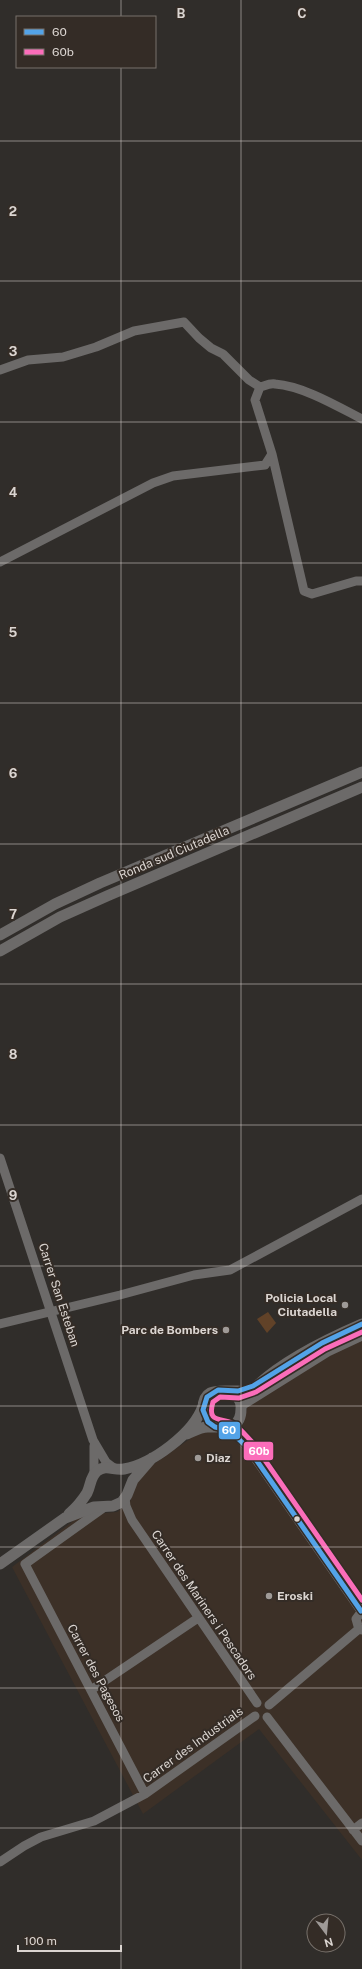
<svg xmlns="http://www.w3.org/2000/svg" width="362" height="1969" font-family="'Public Sans',sans-serif">
  <style>
    .built { fill: #3c3027 }
    .green { fill: #614228 }
    .lines { fill: none; stroke-linecap: round; stroke-linejoin: round }
    .minor { stroke: #6c6a69; stroke-width: 9 }
    .major { stroke: #6c6a69; stroke-width: 11 }
    .bus-1-casing { stroke: #342c26; stroke-width: 8 }
    .bus-2-casing { stroke: #342c26; stroke-width: 8 }
    .bus-1 { stroke: #53a3e8; stroke-width: 5 }
    .bus-2 { stroke: #fb6dba; stroke-width: 5 }
    .grid { fill: none; stroke: #dbd5d1; stroke-width: 1; stroke-opacity: 0.55 }
    .poi-dot { fill: #9f9a97; stroke: #342c26; stroke-width: 1.5 }
    .bus-dot { fill: #dbd5d1; stroke: #342c26; stroke-width: 1.5 }
    .labels { text-anchor: middle; dominant-baseline: central; stroke-width: 4; stroke-linejoin: round; paint-order: stroke }
    .street-label { font-size: 12px; fill: #dbd5d1; stroke: #342c26 }
    .poi-label { font-size: 12px; font-weight: bold; fill: #dbd5d1; stroke: #342c26; text-anchor: end }
    .grid-label { font-size: 13px; text-anchor: middle; font-weight: bold; fill: #dbd5d1; stroke: #342c26; stroke-width: 4; stroke-linejoin: round; paint-order: stroke }
    .line-badge { stroke: #342c26; stroke-width: 1.5 }
    .badge-label { font-size: 11px; text-anchor: middle; font-weight: bold; fill: #fff }
  </style>
  <rect width="100%" height="100%" fill="#302d2a"/>
  <path class="built" d="M362,1332V1860L259,1729L143,1814L12,1567L81,1515L117,1512L130,1502L134,1487L145,1470L197,1434L206,1431L227,1435L243,1425L250,1395L295,1365L329,1345Z"/>
  <path class="green" d="M268,1312L276,1323L267,1333L257,1319Z"/>
  <g class="lines">
    <path class="minor" d="M0,370L28,360L63,357L96,347L134,331L184,322L199,338L211,348L223,354L249,380L260,387
      M272,454L304,591L312,594L356,581H362
      M0,562L153,483L173,476L265,465L272,454L255,400L260,387C264,386 270,383 275,384C303,386 337,406 362,419
      M0,1158L93,1440L106,1462L114,1468
      M0,1324L120,1295L194,1275L230,1270L362,1199
      M243,1405L328,1352L362,1336
      M225,1428L238,1437L248,1448L361,1611
      M94,1474V1446
      M125,1498L126,1506L132,1520L257,1703
      M106,1506L25,1564L145,1794
      M362,1611L356,1619L358,1626L362,1630
      M91,1690L198,1618
      M269,1705L360,1628
      M267,1717L362,1841
      M353,1830L362,1823
      M0,1862L24,1846L41,1837L94,1821L145,1794L255,1716"/>
    <path class="major" d="M0,935L55,904L100,883L362,772
      M0,951L60,917L107,896L362,787
      M241,1405C262,1370 325,1340 362,1324
      M203,1411C202,1385 222,1392 238,1391
      M187,1434C194,1431 200,1427 208,1427C222,1426 241,1432 241,1409C242,1401 237,1395 230,1391
      M69,1514C76,1508 82,1501 87,1493C91,1485 90,1477 97,1471C107,1464 114,1471 124,1469C152,1464 194,1433 203,1406
      M0,1564L65,1518L94,1507L113,1506L122,1502L127,1495L133,1480L152,1458"/>
    <defs>
      <path id="bus-1" d="M361,1611L248,1448L229,1430L215,1427L208,1422L203,1410L207,1397L218,1390L238,1391L253,1386L322,1343L362,1324"/>
      <path id="bus-2" d="M362,1332L325,1349L256,1392L239,1398L220,1397L213,1402C207,1422 219,1418 232,1423C239,1427 247,1437 253,1443L362,1600"/>
    </defs>
    <use href="#bus-1" class="bus-1-casing"/>
    <use href="#bus-2" class="bus-2-casing"/>
    <use href="#bus-1" class="bus-1"/>
    <use href="#bus-2" class="bus-2"/>
  </g>
  <path class="grid" d="M121,0V17M241,0V1969M121,67V1969M0,141H362M0,281H362M0,422H362M0,563H362M0,703H362M0,844H362M0,984H362M0,1125H362M0,1266H362M0,1406H362M0,1547H362M0,1688H362M0,1828H362"/>
  <g class="poi-dot">
    <circle cx="345" cy="1305" r="4"/>
    <circle cx="226" cy="1330" r="4"/>
    <circle cx="198" cy="1458" r="4"/>
    <circle cx="269" cy="1596" r="4"/>
  </g>
  <circle class="bus-dot" cx="297" cy="1519" r="3.5"/>
  <g class="labels">
    <g class="street-label">
      <text transform="translate(174 853) rotate(-23)">Ronda sud Ciutadella</text>
      <text transform="translate(59 1295) rotate(72)">Carrer San Esteban</text>
      <text transform="translate(204 1605) rotate(56)">Carrer des Mariners i Pescadors</text>
      <text transform="translate(96 1673) rotate(62)">Carrer des Pagesos</text>
      <text transform="translate(193 1745) rotate(-36)">Carrer des Industrials</text>
    </g>
    <g class="poi-label">
      <text x="337" y="1298">Policia Local<tspan x="337" dy="14">Ciutadella</tspan></text>
      <text x="218" y="1330">Parc de Bombers</text>
      <text x="206" y="1458" text-anchor="start">Diaz</text>
      <text x="277" y="1596" text-anchor="start">Eroski</text>
    </g>
  </g>
  <g class="grid-label">
    <text x="181" y="18">B</text>
    <text x="302" y="18">C</text>
    <text x="13" y="216">2</text>
    <text x="13" y="356">3</text>
    <text x="13" y="497">4</text>
    <text x="13" y="637">5</text>
    <text x="13" y="778">6</text>
    <text x="13" y="919">7</text>
    <text x="13" y="1059">8</text>
    <text x="13" y="1200">9</text>
  </g>
  <g class="line-badge">
    <rect x="218" y="1421" width="23" height="19" rx="4" fill="#53a3e8"/>
    <rect x="243" y="1441" width="31" height="20" rx="4" fill="#fb6dba"/>
  </g>
  <g class="badge-label">
    <text x="229" y="1434">60</text>
    <text x="259" y="1455">60b</text>
  </g>
  <rect x="16" y="16" width="140" height="52" fill="#342c26" stroke="#77706a"/>
  <rect x="24" y="29" width="20" height="6" fill="#53a3e8" stroke="#77706a"/>
  <text x="52" y="36" font-size="12" fill="#dbd5d1">60</text>
  <rect x="24" y="49" width="20" height="6" fill="#fb6dba" stroke="#77706a"/>
  <text x="52" y="56" font-size="12" fill="#dbd5d1">60b</text>
  <g transform="translate(326 1933) rotate(164)"><circle r="19" fill="#342c26" stroke="#77706a"/>
  <path d="M0-3L7 15L0 10L-7 15Z" fill="#9f9a97"/>
  <text y="-6" font-size="11" font-weight="bold" text-anchor="middle" fill="#dbd5d1">N</text>
  </g>
  <path d="M18 1945v6h103v-6" fill="none" stroke="#dbd5d1" stroke-width="2"/>
  <text x="24" y="1945" font-size="12" fill="#dbd5d1" stroke="#342c26" stroke-width="3" paint-order="stroke">100 m</text>
</svg>
